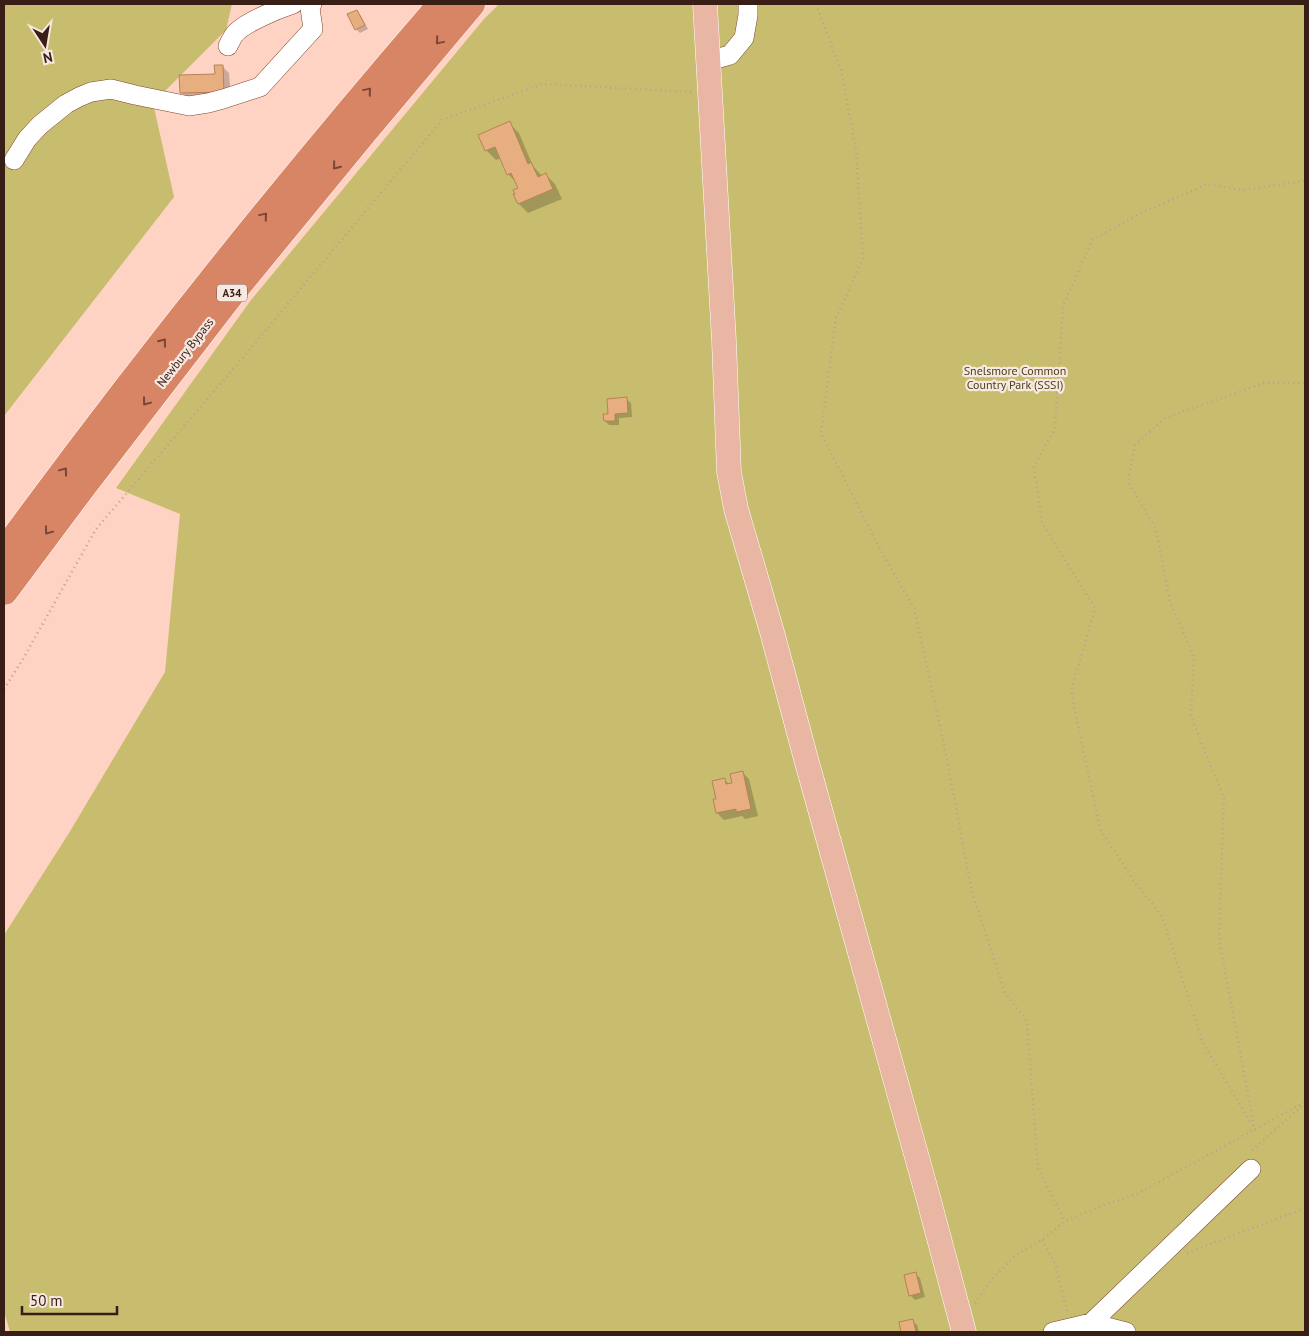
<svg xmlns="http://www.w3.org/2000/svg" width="1309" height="1336" font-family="'PT Sans',sans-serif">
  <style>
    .green { fill: #c8bd6e }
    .shadow { fill: #0003 }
    .building { fill: #e7af80; stroke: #b78254 }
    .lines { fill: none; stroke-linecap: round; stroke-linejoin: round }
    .minor-casing { stroke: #7f432c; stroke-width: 20 }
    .major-casing { stroke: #fff; stroke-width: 25 }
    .highway-casing { stroke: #fff; stroke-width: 29 }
    .path { stroke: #c39c8e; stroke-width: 2.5; stroke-dasharray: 1 4; stroke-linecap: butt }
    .minor { stroke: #fff; stroke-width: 19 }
    .major { stroke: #e8b6a3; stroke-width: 24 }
    .highway { stroke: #d88566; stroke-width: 28 }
    .oneway { stroke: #784735 }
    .labels { text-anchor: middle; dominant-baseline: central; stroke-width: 4.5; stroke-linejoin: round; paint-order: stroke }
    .shield { fill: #f7e8e2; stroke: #715b52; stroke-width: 1 }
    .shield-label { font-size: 11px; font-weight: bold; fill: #381e14 }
    .street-label { font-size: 12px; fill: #381e14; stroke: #f7e8e2 }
    .park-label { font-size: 12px; fill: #4b4419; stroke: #f7e8e2 }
  </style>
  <rect width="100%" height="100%" fill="#ffd3c3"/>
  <path class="green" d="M4,4H232L226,30L153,103L174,197L4,416Z
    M499,4H1305V1332H10L4,1311V935L69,833L165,672L180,514L116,488L251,300L484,19Z"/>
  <path class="shadow" d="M357,11L361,16L368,29L360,33L356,29Z
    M222,66L229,73L231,99H188L181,92L216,75Z
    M509,123L519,133L533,166L542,176L546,175L555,184L562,199L528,213L519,204V189L517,183L508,174L501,158L496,160L486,150Z
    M626,399L631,403L632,417L619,418V425H609L605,421Z
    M742,772L749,779L758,816L745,819L742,816L724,820L717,813V800L724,779L730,785L733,784Z
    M915,1274L920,1278L925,1297L915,1300L910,1295Z
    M912,1320L917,1325L919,1332H903L900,1323Z"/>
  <path class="building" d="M357,10L365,25L355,30L347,14Z
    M214,65H223L224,92L180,93L179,75L215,74Z
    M510,121L528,164L531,162L538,177L546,173L553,189L518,204L513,194H515L513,190L518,188L511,173L507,175L495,147L485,151L478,135Z
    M627,397L628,413L615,414V421H604L603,414H608L607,399Z
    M743,771L751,809L736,812V809L716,813L713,799H716L712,781L725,778L726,784L732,783L730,774Z
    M916,1272L921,1293L909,1296L904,1275Z
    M913,1319L916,1332H901L899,1322Z"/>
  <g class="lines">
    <defs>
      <path id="minor" d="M228,46C230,42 232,38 234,35C243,23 278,9 293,4
        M708,61L730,55L744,38L748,15V4
        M14,160L27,139L40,125L66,104L79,97L91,92L111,89L135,95L189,106L208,103L223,99L260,87L313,29L310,8L312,4
        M1091,1323L1251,1169
        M1053,1332L1091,1323L1126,1332"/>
      <path id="major" d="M705,4L724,341L729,472L736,509L772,632L806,759L928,1197L964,1332"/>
      <path id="highway" d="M4,553C142,364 289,181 442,4
        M4,591L84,484L236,287L364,131L471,4"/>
    </defs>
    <use href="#minor" class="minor-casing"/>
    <use href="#major" class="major-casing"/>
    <use href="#highway" class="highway-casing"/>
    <path class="path" d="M816,4L841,70L856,150L863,258L836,318L821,433L881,551L914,608L942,735L972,892L1005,993L1027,1021L1038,1169L1065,1221
      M4,689L23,659L96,529L251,348L442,120L542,84L693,92
      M1254,1126L1219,938L1224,799L1191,716L1194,656L1170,602L1156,529L1128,482L1135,445L1165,418L1264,383H1305
      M1255,1130L1203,1043L1162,916L1136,884L1100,829L1071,691L1095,608L1042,523L1034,467L1055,428L1063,306L1092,240L1141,213L1208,184L1242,190L1305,181
      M1252,1150L1302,1106
      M1042,1240L1055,1264L1068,1314
      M1187,1253L1305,1208
      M975,1303L993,1278L1016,1255L1042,1240L1065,1221L1101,1206L1137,1194L1305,1102"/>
    <use href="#minor" class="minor"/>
    <use href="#major" class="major"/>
    <use href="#highway" class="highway"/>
  </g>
  <defs><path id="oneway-chevron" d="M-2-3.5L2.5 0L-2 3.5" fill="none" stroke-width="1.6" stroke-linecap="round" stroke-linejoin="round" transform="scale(1.25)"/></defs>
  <g class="oneway">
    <use href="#oneway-chevron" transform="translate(439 41) rotate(130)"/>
    <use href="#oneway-chevron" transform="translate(368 91) rotate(-50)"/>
    <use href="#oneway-chevron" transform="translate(336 166) rotate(129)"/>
    <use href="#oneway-chevron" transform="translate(264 216) rotate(-50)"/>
    <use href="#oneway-chevron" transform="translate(163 342) rotate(-52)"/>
    <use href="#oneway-chevron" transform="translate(146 402) rotate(127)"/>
    <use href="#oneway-chevron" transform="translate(64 471) rotate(-53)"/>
    <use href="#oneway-chevron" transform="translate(48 531) rotate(127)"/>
  </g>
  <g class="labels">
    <rect class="shield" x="217" y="284.5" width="30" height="17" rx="4"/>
    <g class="shield-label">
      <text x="232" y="293">A34</text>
    </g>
    <g class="street-label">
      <text transform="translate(185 352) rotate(-52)">Newbury Bypass</text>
    </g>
    <g class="park-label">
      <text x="1015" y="370">Snelsmore Common<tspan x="1015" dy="14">Country Park (SSSI)</tspan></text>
    </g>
  </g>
  <rect width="1309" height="1336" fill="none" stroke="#381e14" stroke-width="10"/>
  <g transform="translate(45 45) rotate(168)" stroke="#f7e8e2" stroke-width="4" paint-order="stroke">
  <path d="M0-4L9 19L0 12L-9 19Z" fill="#381e14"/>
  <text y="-8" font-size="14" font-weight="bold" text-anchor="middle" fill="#381e14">N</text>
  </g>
  <path d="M22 1306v8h95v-8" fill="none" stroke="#381e14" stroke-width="2.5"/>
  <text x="30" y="1306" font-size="15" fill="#381e14" stroke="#f7e8e2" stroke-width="4" paint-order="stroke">50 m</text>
</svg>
